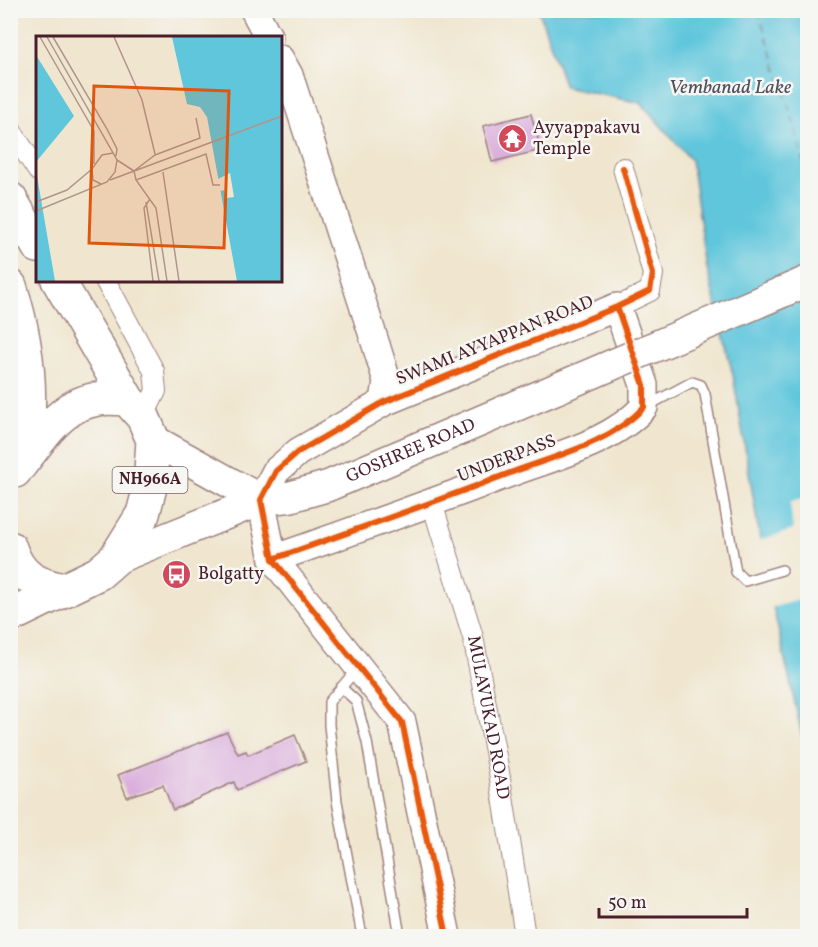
<svg xmlns="http://www.w3.org/2000/svg" width="818" height="947" font-family="Vollkorn,serif">
  <style>
    .water { fill: #5fc6dc; stroke: #547284; stroke-width: 1.5 }
    .pier { fill: #f0e6cf }
    .lines { fill: none; stroke-linecap: round; stroke-linejoin: round }
    .ferry { stroke: #505160; stroke-width: 1.5; stroke-dasharray: 8 6; stroke-linecap: butt }
    .building { fill: #daaddc }
    .lane-casing { stroke: #9d827d; stroke-width: 12 }
    .street-casing { stroke: #9d827d; stroke-width: 22 }
    .secondary-casing { stroke: #9d827d; stroke-width: 30 }
    .primary-casing { stroke: #9d827d; stroke-width: 33 }
    .highway-casing { stroke: #9d827d; stroke-width: 36 }
    .lane { stroke: #fff; stroke-width: 9 }
    .street { stroke: #fff; stroke-width: 20 }
    .secondary { stroke: #fff; stroke-width: 27 }
    .primary { stroke: #fff; stroke-width: 30 }
    .highway { stroke: #fff; stroke-width: 33 }
    .primary-bridge-casing { stroke: #9d827d; stroke-width: 33; stroke-linecap: butt }
    .primary-bridge { stroke: #fff; stroke-width: 30 }
    .cycleway-casing { stroke: #f6f6f2; stroke-width: 10 }
    .cycleway { stroke: #e8590c; stroke-width: 6 }
    .labels { text-anchor: middle; dominant-baseline: central; stroke-width: 5; stroke-linejoin: round; paint-order: stroke }
    .shield { fill: #f6f6f2; stroke: #7e6067; stroke-width: 1.5 }
    .shield-label { font-size: 16px; font-weight: bold; fill: #4a1f2b }
    .poi-label { font-size: 18px; fill: #4a1f2b; stroke: #f6f6f2; text-anchor: start }
    .street-label { font-size: 18px; fill: #4a1f2b; stroke: #f6f6f2 }
    .water-label { font-size: 20px; font-style: italic; fill: #505160; stroke: #f6f6f2 }
    .inset-river { fill: none; stroke: #5fc6dc; stroke-width: 3 }
    .inset-road { fill: none; stroke: #ae968d; stroke-width: 1.5 }
    .view { fill: #e0560e; fill-opacity: 0.15; stroke: #e0560e; stroke-width: 3 }
    .inset-edge { fill: none; stroke: #4a1f2b; stroke-width: 3 }
  </style>
  <rect width="100%" height="100%" fill="#f6f6f2"/>
  <filter id="ink" filterUnits="userSpaceOnUse"><feTurbulence type="fractalNoise" baseFrequency=".0167" numOctaves="2"/><feDisplacementMap in="SourceGraphic" scale="12" xChannelSelector="R" yChannelSelector="G"/><feConvolveMatrix kernelMatrix="1 2 1 2 8 2 1 2 1" color-interpolation-filters="sRGB"/></filter>
  <filter id="wash" filterUnits="userSpaceOnUse"><feTurbulence type="fractalNoise" baseFrequency=".008" numOctaves="4" result="noise"/><feDisplacementMap in="SourceGraphic" scale="24" xChannelSelector="R" yChannelSelector="G"/><feGaussianBlur stdDeviation="1.35" result="paint"/><feColorMatrix in="noise" values="0 0 0 0 0 0 0 0 0 0 0 0 0 0 0 0 0 1.4 0 .05"/><feComposite in="paint" operator="in"/></filter>
  <g filter="url(#wash)">
    <rect width="100%" height="100%" fill="#f0e6cf"/>
    <path class="water" d="M539,11H807V757L766,575L733,375L707,268L691,160L641,103L565,87Z"/>
    <path class="pier" d="M807,498V604L806,598L770,608L757,541L793,530L790,502Z"/>
    <g class="lines">
      <path class="ferry" d="M758,10L794,124L808,178"/>
    </g>
    <g id="blocks">
      <path class="building" d="M531,114L541,150L492,162L483,126Z
        M227,732L238,754L246,751L248,755L295,735L306,761L237,790L234,782L173,810L163,785L127,797L118,775Z"/>
    </g>
  </g>
  <g filter="url(#ink)">
    <use href="#blocks" fill-opacity="0" stroke="#9d827d" stroke-width="1.5"/>
    <g class="lines">
      <defs>
        <path id="lane" d="M649,405L692,382L701,385L705,394L736,572L745,581L782,570
          M356,670L329,702V725L337,801L362,936
          M341,687L356,701L367,742L400,936"/>
        <g id="street">
          <path d="M10,129L38,171"/>
          <path d="M105,280L154,371L156,391L143,417"/>
          <path d="M617,307L650,291L653,274L623,168"/>
          <path id="s1" d="M432,503L473,637L499,772L525,936"/>
        </g>
        <path id="secondary" d="M254,10L269,38
          M280,59L289,75L376,345L387,381L384,402
          M273,559C353,531 432,503 510,473C555,456 611,443 644,407V385L617,307L384,402L298,452L276,471L261,500L273,559L402,722L447,936"/>
        <g id="primary">
          <path d="M153,440L261,500"/>
          <path id="s2" d="M115,559L261,500L289,497L328,486L558,388"/>
        </g>
        <path id="highway" d="M10,199L38,246
          M10,286C23,328 31,371 28,416C26,434 19,453 15,471
          M20,465C52,424 71,390 128,400
          M10,548C19,577 37,585 65,590
          M10,616L99,573L115,559L143,514L150,487L153,440L143,417L128,400L58,280"/>
      </defs>
      <use href="#lane" class="lane-casing"/>
      <use href="#street" class="street-casing"/>
      <use href="#secondary" class="secondary-casing"/>
      <use href="#primary" class="primary-casing"/>
      <use href="#highway" class="highway-casing"/>
      <use href="#lane" class="lane"/>
      <use href="#street" class="street"/>
      <use href="#secondary" class="secondary"/>
      <use href="#primary" class="primary"/>
      <use href="#highway" class="highway"/>
      <defs>
        <path id="primary-bridge" d="M558,388L808,281"/>
      </defs>
      <use href="#primary-bridge" class="primary-bridge-casing"/>
      <use href="#primary-bridge" class="primary-bridge"/>
      <defs>
        <path id="cycleway" d="M273,559C353,531 432,503 510,473C555,456 611,443 644,407V385L617,307
          M447,936L402,722L273,559L261,500L276,471L298,452L384,402L617,307L650,291L653,274L623,168"/>
      </defs>
      <use href="#cycleway" class="cycleway-casing"/>
      <use href="#cycleway" class="cycleway"/>
    </g>
  </g>
  <defs>
    <symbol id="temple-disc" viewBox="-11 -11 22 22"><circle r="9.5" fill="#d1495b" stroke="#f6f6f2"/><path d="M0-6L5-2H3V0L6.5 2.5H4V6H1.5V3h-3V6H-4V2.5H-6.5L-3 0V-2H-5Z" fill="#fff"/></symbol>
    <symbol id="bus-disc" viewBox="-11 -11 22 22"><circle r="9.5" fill="#d1495b" stroke="#f6f6f2"/><path d="M-5-6H5V4H4V6H2V4H-2V6H-4V4H-5ZM-3.5-4V0h7V-4ZM-3.5 1.2v1.5H-2V1.2ZM2 1.2v1.5H3.5V1.2Z" fill="#fff"/></symbol>
  </defs>
  <g fill-rule="evenodd">
    <use href="#temple-disc" x="496" y="122" width="33" height="33"/>
    <use href="#bus-disc" x="160" y="558" width="33" height="33"/>
  </g>
  <g class="labels">
    <rect class="shield" x="112.5" y="467" width="75" height="26" rx="4.5"/>
    <g class="shield-label">
      <text x="150" y="480">NH966A</text>
    </g>
    <g class="poi-label">
      <text x="533" y="128">Ayyappakavu<tspan x="533" dy="21">Temple</tspan></text>
      <text x="198" y="574">Bolgatty</text>
    </g>
    <g class="street-label">
      <text transform="translate(495 341) rotate(-22)">SWAMI AYYAPPAN ROAD</text>
      <text stroke="none"><textPath href="#s2" startOffset="316">GOSHREE ROAD</textPath></text>
      <text transform="translate(507 459) rotate(-21)">UNDERPASS</text>
      <text stroke="none"><textPath href="#s1" startOffset="222">MULAVUKAD ROAD</textPath></text>
    </g>
    <g class="water-label">
      <text x="730" y="88">Vembanad Lake</text>
    </g>
  </g>
  <g transform="translate(36 36)">
    <rect width="246" height="246" fill="#f0e6cf"/>
    <path d="M136,1H246V245H201L171,81L164,71L151,68ZM0,19L38,80L0,126ZM0,134L14,216L19,245H0Z" fill="#5fc6dc"/>
    <path d="M194,137L198,161L190,162L188,154L182,156L180,144Z" fill="#f0e6cf"/>
    <path class="inset-river" d="M168,1L193,98M224,1L246,90M194,102L225,245"/>
    <path class="inset-road" d="M4,1L58,95V128M17,1L71,93L81,113L80,120M78,1L106,64L119,118M81,124L98,135M127,136L143,245M74,144L246,80M100,144L170,118L177,149H184M65,148L57,144L56,133L66,119L77,117M114,163L108,172L117,245M0,166L31,154L56,133M110,166L123,245M0,175L71,146L79,136L81,124L11,1M131,245L120,172L100,144L98,135L119,119L164,102L160,82"/>
    <path class="view" d="M58,50L193,55L188,212L53,207Z"/>
    <rect width="246" height="246" class="inset-edge"/>
  </g>
  <rect width="818" height="947" fill="none" stroke="#f6f6f2" stroke-width="36"/>
  <path d="M599 908v9h148v-9" fill="none" stroke="#4a1f2b" stroke-width="3"/>
  <text x="608" y="908" font-size="18" fill="#4a1f2b" stroke="#f6f6f2" stroke-width="4.5" paint-order="stroke">50 m</text>
</svg>
